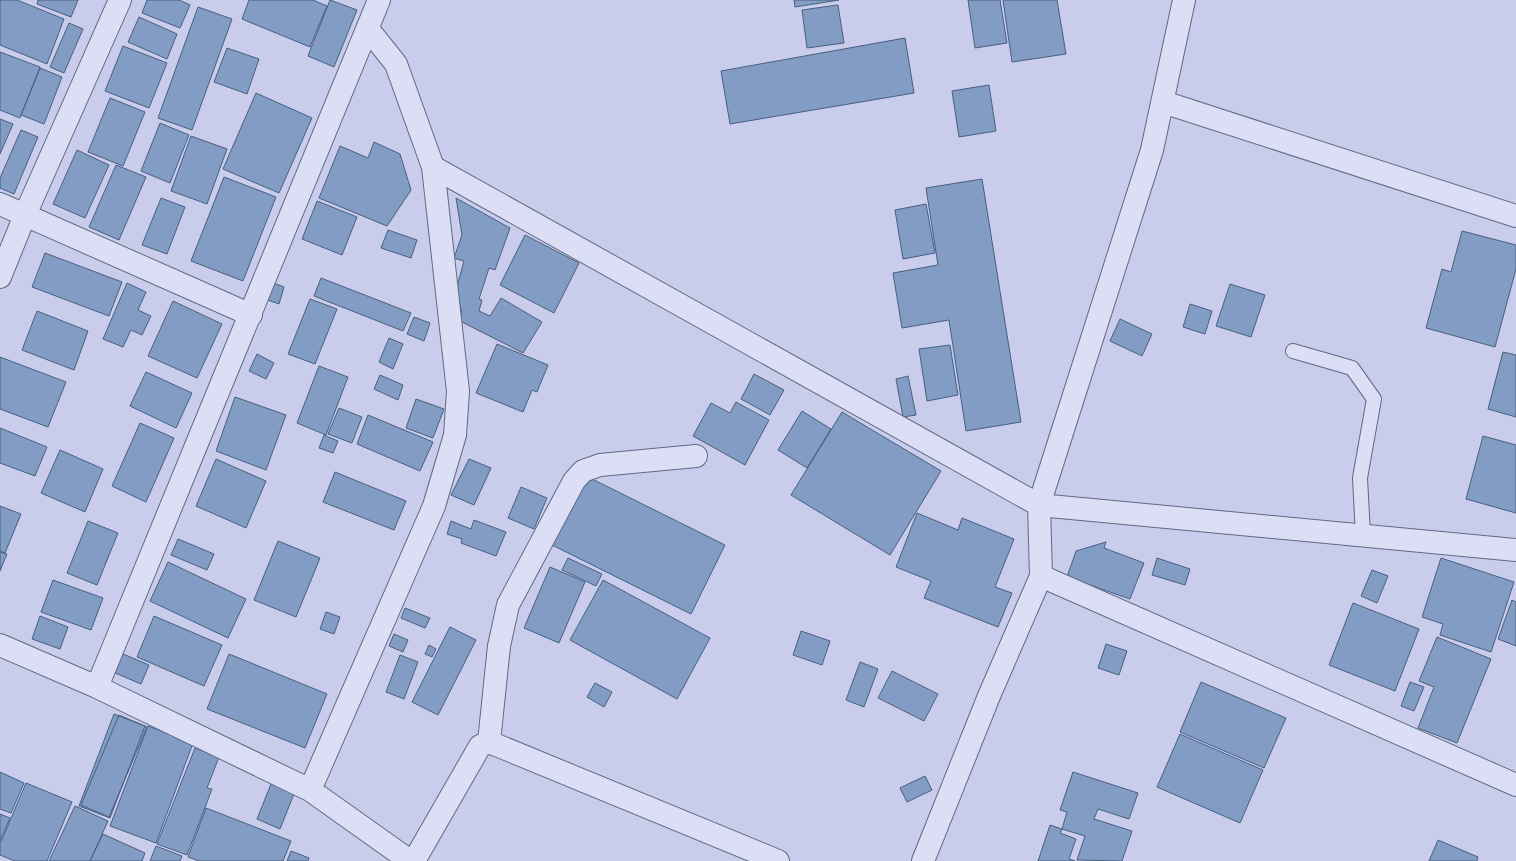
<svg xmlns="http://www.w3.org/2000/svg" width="1516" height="861" font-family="'Noto Serif',serif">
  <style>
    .building { fill: #839cc3; stroke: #485f80 }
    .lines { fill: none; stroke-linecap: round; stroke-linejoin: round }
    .service-casing { stroke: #5f6a84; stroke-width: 16 }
    .minor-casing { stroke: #5f6a84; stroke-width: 24 }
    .service { stroke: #dbdef5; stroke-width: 14 }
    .minor { stroke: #dbdef5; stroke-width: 22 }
  </style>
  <rect width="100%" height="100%" fill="#c9ccea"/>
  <path class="building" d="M0,0H17L64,19L47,64L0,45Z
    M38,0H78L71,17L37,4Z
    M147,0H179L190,5L180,28L142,13Z
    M249,0H313L327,6L310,47L242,19Z
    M330,0L357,10L334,67L308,56Z
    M794,0H839L795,7Z
    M968,0H1000L1007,43L975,48Z
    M1003,0H1057L1066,54L1012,62Z
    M838,5L844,43L807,48L802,10Z
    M198,7L232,19L192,130L158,118Z
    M139,17L177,34L167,59L128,42Z
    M69,23L83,29L64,73L50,67Z
    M905,38L914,93L730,124L721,71Z
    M123,46L167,63L149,108L105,91Z
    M227,48L259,59L247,94L214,82Z
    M0,52L40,67L20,118L0,110Z
    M40,68L62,77L44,124L21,115Z
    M989,85L996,131L959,137L952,91Z
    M256,93L312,118L279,193L223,169Z
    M110,98L145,112L123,166L88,152Z
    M0,119L13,124L0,154Z
    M160,123L189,135L170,183L141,171Z
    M21,130L38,137L14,194L0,188V178Z
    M191,136L227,149L207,204L171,191Z
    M374,142L400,154L411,190L387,226L319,198L340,146L368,158Z
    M77,150L109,165L85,218L53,204Z
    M116,165L146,177L119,240L89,227Z
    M224,177L276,197L243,281L191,261Z
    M982,179L1021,422L966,431L949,320L902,328L893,273L938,265L926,188Z
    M161,198L185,207L167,254L142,245Z
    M456,198L510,228L495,270L489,268L479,299L482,300L479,311L490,316L501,298L542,322L523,353L458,320L462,313L456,290L464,261L454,258L462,235Z
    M317,201L357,217L342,255L302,239Z
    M926,204L935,253L903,259L895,210Z
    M388,230L417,240L411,258L381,248Z
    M1462,231L1516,245V269L1495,347L1426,328L1442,269L1451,272Z
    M525,235L579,263L554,313L500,285Z
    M45,253L122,282L109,316L32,287Z
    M321,278L411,313L403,331L314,296Z
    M268,281L284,287L279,304L262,298Z
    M127,283L146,292L138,310L151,316L142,335L131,330L123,347L103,339Z
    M1230,284L1265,295L1251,337L1216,326Z
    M310,299L337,309L315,364L288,354Z
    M173,301L222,324L197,378L148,356Z
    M1190,304L1212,311L1205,334L1183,327Z
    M37,311L88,331L74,370L22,350Z
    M414,317L430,323L424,341L407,334Z
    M1120,319L1152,334L1142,356L1110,341Z
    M389,338L403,344L393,369L379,362Z
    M497,344L548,365L537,392L532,390L523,412L476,393Z
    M950,345L958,395L927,401L919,349Z
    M1503,352L1516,355V417L1488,409Z
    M257,354L274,363L266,379L249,371Z
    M0,357L66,382L48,427L0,409Z
    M319,366L348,377L326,435L297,423Z
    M146,372L192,393L176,428L130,406Z
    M754,374L784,390L770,415L741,399Z
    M380,375L403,385L398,400L374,389Z
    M908,376L916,415L903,417L896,379Z
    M235,397L286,415L266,470L216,451Z
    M416,399L444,409L433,438L406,428Z
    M736,402L769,420L745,465L693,436L711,403L730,413Z
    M339,408L362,417L352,443L328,434Z
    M802,411L831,429L807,468L778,450Z
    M842,412L941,471L890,555L791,495Z
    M368,415L433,442L420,471L357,444Z
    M140,423L174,438L146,502L112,486Z
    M0,428L47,447L35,476L0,463Z
    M324,435L338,441L333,453L319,448Z
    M1483,436L1516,445V513L1466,499Z
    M60,450L103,469L85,512L41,493Z
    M216,459L266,481L246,528L196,506Z
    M469,459L491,468L474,505L451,495Z
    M335,472L406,501L394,530L323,502Z
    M584,475L725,545L691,614L550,544Z
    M521,487L547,498L534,529L508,518Z
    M0,506L21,514L5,553L0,551Z
    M917,513L958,530L962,518L1014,539L995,587L1012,593L998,627L924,598L931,581L896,567Z
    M474,520L506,532L496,556L461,543L462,539L447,534L451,521L471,529Z
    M88,521L118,533L97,585L67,573Z
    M178,539L214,554L207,570L171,555Z
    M278,541L320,558L296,617L254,600Z
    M1106,542L1104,548L1144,563L1130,599L1067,577L1076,551Z
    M0,552L7,554L0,571Z
    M568,558L602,574L596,586L562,570Z
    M1157,558L1190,569L1185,585L1152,575Z
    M1441,558L1514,582L1491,652L1440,635L1443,624L1422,617Z
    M168,562L246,599L228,638L150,601Z
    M550,567L585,582L559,643L524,628Z
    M1372,570L1388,576L1377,603L1361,596Z
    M53,580L103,598L91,630L41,612Z
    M603,580L710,638L677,699L570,640Z
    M1512,600L1516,602V646L1498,639Z
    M1353,603L1419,629L1395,691L1329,665Z
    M405,608L430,618L425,628L401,618Z
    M326,612L340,617L334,634L320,629Z
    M40,616L68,627L60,649L32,639Z
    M154,616L222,645L204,686L137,657Z
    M450,627L476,640L438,715L412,702Z
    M801,631L830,641L822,665L793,655Z
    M394,634L408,640L403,652L389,646Z
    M1437,637L1491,659L1457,743L1418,728L1434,687L1419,681Z
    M1106,644L1127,651L1119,675L1098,668Z
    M429,645L436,649L432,657L425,654Z
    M121,653L149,665L141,684L113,672Z
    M229,654L327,694L305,748L207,709Z
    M400,655L418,662L404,699L386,692Z
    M860,662L878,669L864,707L846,700Z
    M892,671L938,694L924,721L878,698Z
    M1201,682L1286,718L1264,768L1180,732Z
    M1410,682L1424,687L1414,711L1401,706Z
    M595,683L612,692L604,707L587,697Z
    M114,714L145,726L110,818L79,806Z
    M119,715L147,727L109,817L81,805Z
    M148,726L193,743L156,843L110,826Z
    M1180,734L1263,770L1240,823L1157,787Z
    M195,748L219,757L207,788L212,789L187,855L157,844Z
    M0,772L24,783L11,813L0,809Z
    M1073,772L1138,793L1129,819L1098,809L1094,819L1132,831L1122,861L1077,860L1085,836L1062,829L1067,812L1060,810Z
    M925,776L932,790L907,802L900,788Z
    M273,779L296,789L280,829L257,819Z
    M26,783L72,802L47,861H15L0,855V844Z
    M75,806L108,821L90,861H49Z
    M206,808L291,841L283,861H199L188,857Z
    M0,814L10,818L0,841Z
    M1050,825L1062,829L1060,833L1076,839L1069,859L1075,861H1038Z
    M103,834L145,853L142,861H90Z
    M1438,840L1478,857L1477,861H1429Z
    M156,846L182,856L180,861H150Z
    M291,851L309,858L308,861H287Z"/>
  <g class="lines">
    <defs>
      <path id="service" d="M1293,351L1352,368L1374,399L1360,478L1363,535"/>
      <path id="minor" d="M1184,0L1152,150L1039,505L1041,576L1516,785
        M368,29L396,64L433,167L1039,505L1516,550
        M1163,102L1516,216
        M0,204L251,315
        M0,277L25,215L120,0
        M0,645L97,687L310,790L410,861
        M97,687L379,0
        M489,742L499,646L508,605L574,481L583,471L600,465L696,456
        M310,790L434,506L455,435L458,391L433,167
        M414,861L480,746L489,742L778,861
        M923,861L989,696L1041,576"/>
    </defs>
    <use href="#service" class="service-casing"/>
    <use href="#minor" class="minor-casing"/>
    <use href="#service" class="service"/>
    <use href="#minor" class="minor"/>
  </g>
</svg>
